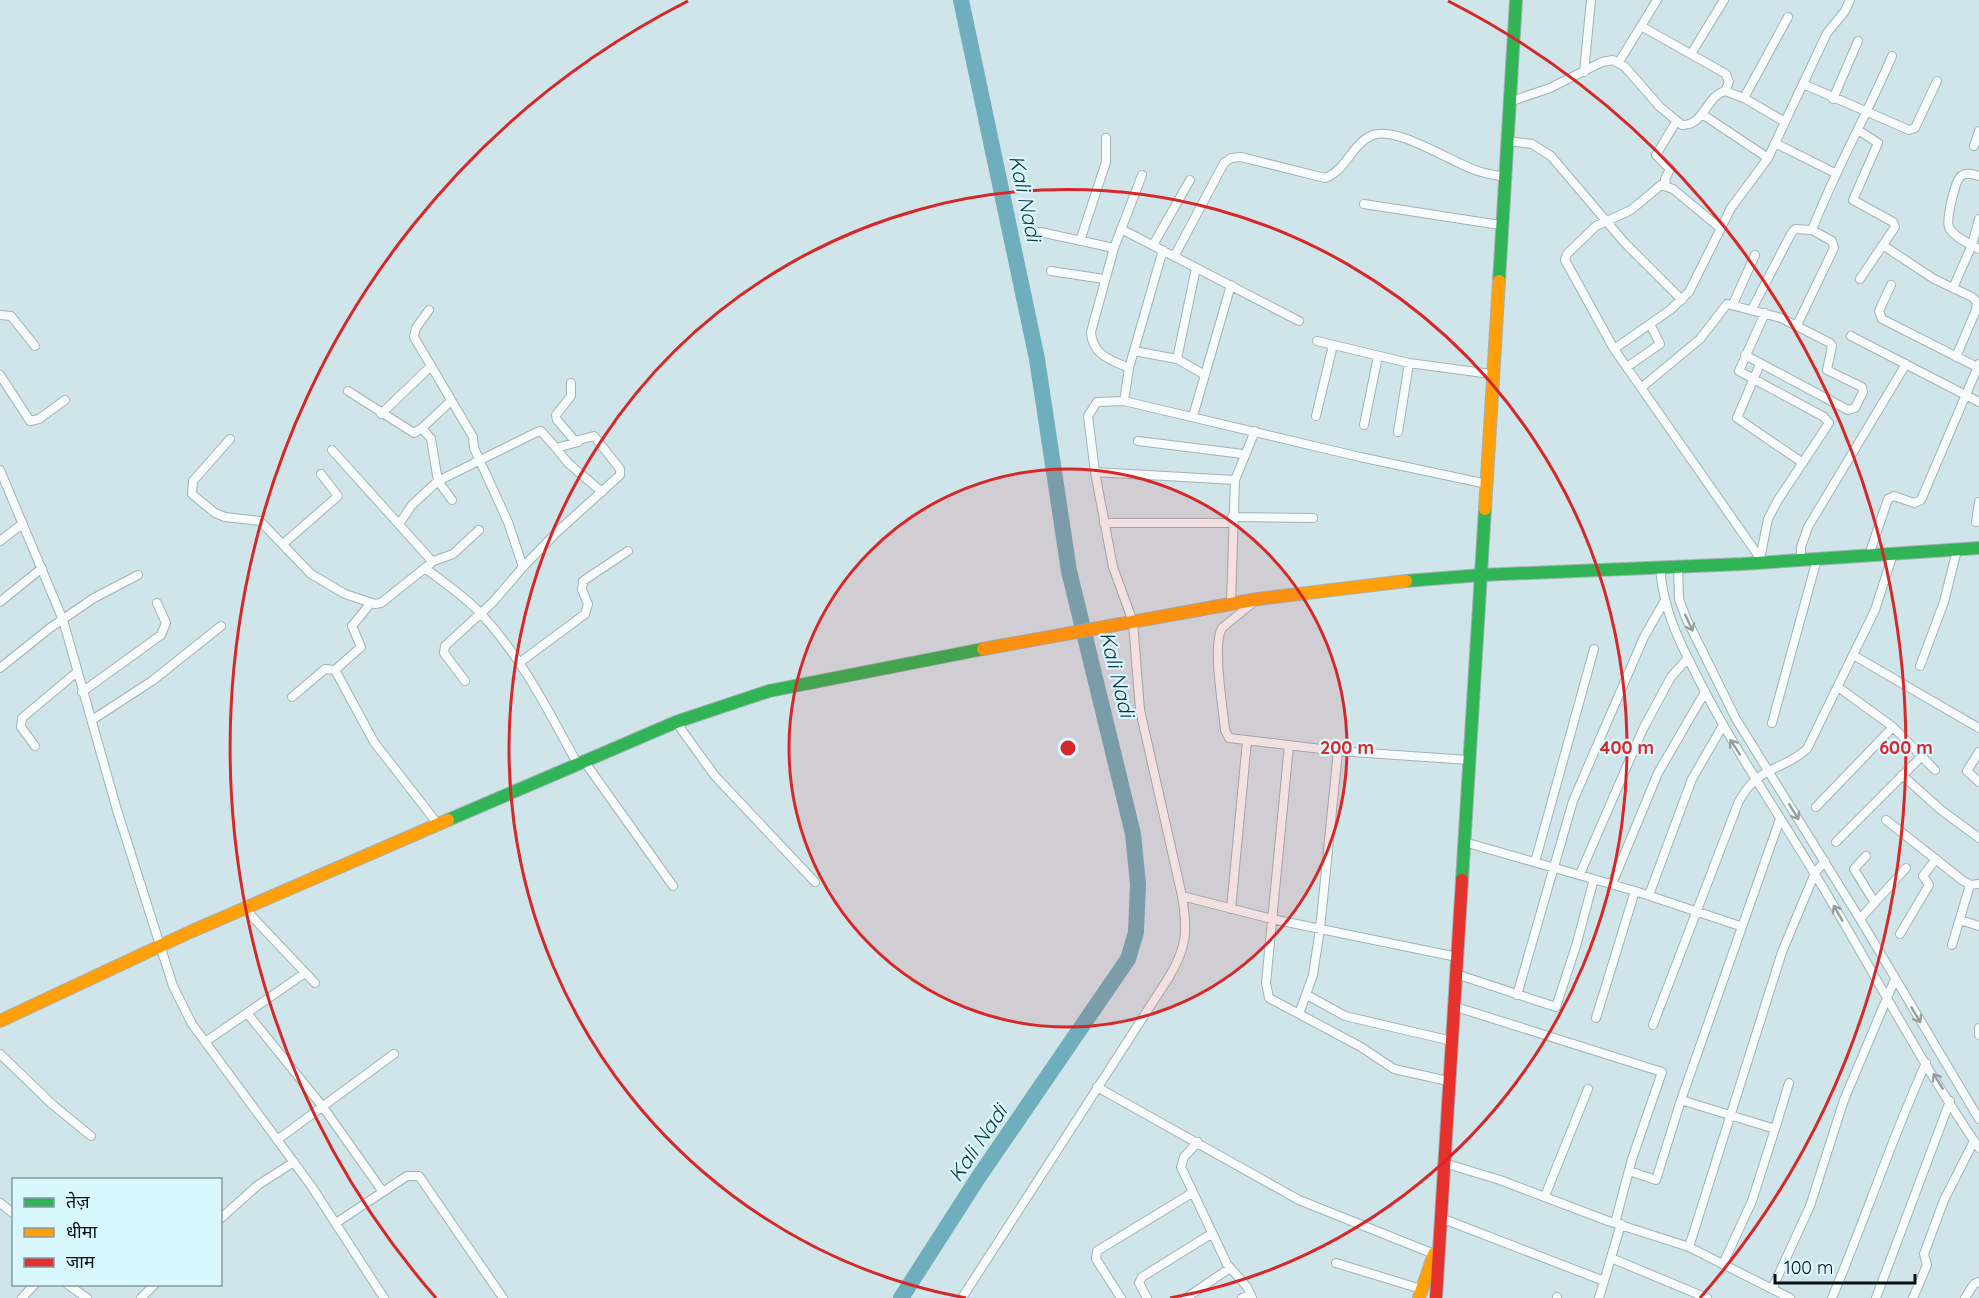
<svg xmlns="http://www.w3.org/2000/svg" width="1979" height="1298" font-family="Quicksand,'Noto Sans Devanagari',sans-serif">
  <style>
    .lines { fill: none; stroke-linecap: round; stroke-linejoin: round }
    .river { stroke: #6faebc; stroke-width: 16 }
    .street-casing { stroke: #a2b2b6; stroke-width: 10 }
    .fast-casing { stroke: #a2b2b6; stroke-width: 14 }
    .slow-casing { stroke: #a2b2b6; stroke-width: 14 }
    .jam-casing { stroke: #a2b2b6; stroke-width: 14 }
    .street { stroke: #f8fbfc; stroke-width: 8 }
    .fast { stroke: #30b455; stroke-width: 12 }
    .slow { stroke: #ff9f0a; stroke-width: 12 }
    .jam { stroke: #e5322d; stroke-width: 12 }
    .oneway { stroke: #969d9f }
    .ring { fill: none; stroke: #d62828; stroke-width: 3 }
    .labels { text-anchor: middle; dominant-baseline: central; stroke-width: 4.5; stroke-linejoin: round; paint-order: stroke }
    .water-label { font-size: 21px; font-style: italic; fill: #0e353d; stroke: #d9f7fe }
    .centre { fill: #d62828; stroke: #d9f7fe; stroke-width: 3 }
    .ring-label { font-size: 18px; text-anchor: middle; font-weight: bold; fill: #d62828; stroke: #d9f7fe; stroke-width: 4.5; stroke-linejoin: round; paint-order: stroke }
  </style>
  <rect width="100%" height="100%" fill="#d0e5ea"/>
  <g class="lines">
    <path class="river" d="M901,1298L978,1178L1128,959L1136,932L1138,884L1133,834L1069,571L1037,359L961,0"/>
    <defs>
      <path id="street" d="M1641,26L1726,74L1729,82L1725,91
        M1691,54L1724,0
        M1619,62L1657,0
        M1584,72L1591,0
        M1803,84L1909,130L1915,128L1937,81
        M1744,98L1788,17
        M1833,99L1858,41
        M1509,102L1550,88L1602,62L1613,60L1625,67L1660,107L1682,125C1704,126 1706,96 1725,91L1744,98L1785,122
        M1702,114L1768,158
        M1858,130L1878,143L1853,200L1893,222L1895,227L1860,279
        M1507,141L1532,144L1551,156L1624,242L1682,300
        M1775,143L1835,173
        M1974,146L1979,131
        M1979,176C1973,174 1966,172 1961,176C1955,181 1946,219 1949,227C1953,237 1970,244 1979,249
        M1666,185L1665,179L1670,169L1656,155L1676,122
        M1364,204L1500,225
        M1720,228L1673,189L1661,185L1631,210L1596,226L1567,254L1565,260L1614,349L1760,558
        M1121,229L1299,321
        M1812,230C1835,170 1867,115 1892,56
        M1040,232L1114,248
        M1080,241L1106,162V138
        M1153,245L1190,180
        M1884,246L1934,279L1972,297L1977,302L1976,310L1956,357
        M1175,255L1224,163L1231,158L1241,157L1325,178C1347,170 1352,143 1373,135C1398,126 1452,163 1478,171C1487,174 1496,175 1505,177
        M1051,271L1104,279
        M1891,285L1879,311L1882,319L1979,368
        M1953,288L1972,245L1979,219
        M1733,304L1755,255
        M1752,309L1791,234L1795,229L1812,230L1832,241L1834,248L1797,325
        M429,310L416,328L414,337L473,437L474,448L508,522L523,567
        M0,315L11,316L35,346
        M1851,336L1979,402
        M1317,341L1409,363L1491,374
        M1614,349L1670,310L1689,292L1731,208L1768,158L1827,33L1845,11L1850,0
        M1134,351L1177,359L1205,375
        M1177,359L1196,268
        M1760,364L1737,418L1803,463
        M1627,367L1660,344L1650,324
        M1129,368C1111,360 1092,355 1091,332L1114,248L1142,175
        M0,375L30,421L39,419L65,400
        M1641,388L1700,339L1727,304L1781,318L1830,343L1832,346L1827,370L1862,387L1863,392L1855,408L1848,410L1745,355
        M348,391L414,433L422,428L451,401
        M1124,401L1129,368L1163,250
        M381,414L431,366
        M1193,416L1231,285
        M1316,416L1333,345
        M1364,425L1378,356
        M422,428L431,439L438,481L452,500
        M1398,432L1409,363
        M230,439L193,481L192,494L215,513L225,517L260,521L311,574L345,594L375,604L381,603L430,564L431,560L332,450
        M1138,441L1243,454
        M556,448L568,463L602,492
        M0,470L63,620L117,810L173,986L192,1024L312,1187L384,1298
        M1095,472L1235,480
        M1232,517L1313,518
        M1976,522L1979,502
        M1104,523H1232
        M399,524L412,505L438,481L537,432L541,431L556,448L578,442
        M0,541L22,524
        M283,544L338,496L321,474
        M1869,555L1888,499L1894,496L1914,503L1921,500L1979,364
        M1760,559L1768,519L1778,500L1829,423L1824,417L1739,371L1765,313
        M1801,560V547L1808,527L1906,364
        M431,562L453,554L479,530
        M1660,567C1663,611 1680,643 1700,682C1734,749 1777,811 1816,876C1871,966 1919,1061 1979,1148
        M1678,567L1679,599L1686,618L1736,719L1860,919L1979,1119
        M425,568C444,583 466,597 482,615C522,658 549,712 577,763
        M1255,601L1222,628C1212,645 1223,707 1225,730L1229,738L1338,751L1469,760
        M0,602L42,568
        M1231,603L1235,480L1255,431
        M1853,655L1979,728
        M519,663L585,614L588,604L582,590L583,581L628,551
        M1920,666L1944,602L1957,550
        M0,668L50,628L94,598L138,575
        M335,670L361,647L352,626L371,603
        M465,681L444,653L445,646L493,602L523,567L557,532L620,475V469L594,436L575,441L557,420L556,415L571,396V383
        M1838,687L1893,727L1935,770
        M82,692L161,635L166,623L157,603
        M292,697L325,669L335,670L374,742L437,823
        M92,720L152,681L221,626
        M676,722L715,776L815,882
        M1772,723L1817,559
        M1289,745L1266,983L1269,998L1361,1047L1394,1069L1448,1081
        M35,746L21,727L22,718L77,672
        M1979,752L1967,771L1979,782
        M584,761L673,886
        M1902,775L1941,810L1979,838
        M1816,807L1893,727
        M1886,820L1962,880L1970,885L1979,884
        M1464,842L1635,891L1740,926
        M1836,842L1921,757
        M1866,856L1854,869L1875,903
        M1535,862L1594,649
        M1580,874L1643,729L1671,677L1688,658
        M1612,884L1658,773L1705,692
        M1649,895L1692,779L1722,727
        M1182,896L1272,919L1457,957
        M244,908L315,983
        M1231,909L1247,741
        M1860,919L1906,868
        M1960,920L1979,926
        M1900,934L1929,885L1923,876L1936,859
        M1952,945L1970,885
        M1456,974L1556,1007L1576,946L1594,879
        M1307,995L1345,1016L1452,1041
        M1517,995L1573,801L1644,637L1664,602
        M1453,1006L1662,1072L1632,1159L1615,1223
        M247,1013L323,1107L383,1192
        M1299,1014L1313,975L1320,929L1338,751
        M1596,1018L1635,891
        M1653,1025L1739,801C1761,763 1780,773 1807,749L1875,610L1893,554
        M1979,1028V1035
        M205,1042L305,973
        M0,1054L53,1105L91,1136
        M1097,1087L1299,1200L1434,1254
        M1775,1129L1789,1083
        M277,1140L394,1054
        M1198,1142L1184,1157L1181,1167L1227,1264L1247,1287L1252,1298
        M1444,1163L1500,1180L1608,1221L1689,1247L1790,1298
        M1629,1171L1656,1180L1681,1100
        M1545,1196L1588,1089
        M0,1203L14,1214
        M1441,1218L1604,1281
        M220,1219L258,1185L294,1162
        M336,1223L407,1176H419L503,1298
        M1689,1247L1782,952L1815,873L1825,861
        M1611,1258L1707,1298
        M1336,1263L1421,1289
        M1723,1264L1752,1201L1775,1129L1681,1100L1780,819
        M67,1284L87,1298
        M1772,1289L1810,1206L1844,1100L1895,979
        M22,1298L35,1284
        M141,1298L155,1284
        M962,1298L1169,977C1187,947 1188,931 1182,896L1140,710L1133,622L1113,567L1095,472L1088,416L1097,402L1124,401L1360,457L1487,484
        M1121,1298L1096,1259L1097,1251L1192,1193
        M1147,1298L1139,1283L1142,1277L1211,1234
        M1186,1298L1230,1268
        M1242,1298L1251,1295
        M1557,1298V1297
        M1599,1298L1621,1224
        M1832,1298C1865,1220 1891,1140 1926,1063
        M1876,1298L1950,1101
        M1913,1298L1927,1265L1924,1254L1944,1200L1974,1141
        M1965,1298L1974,1284L1979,1282"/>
      <path id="fast" d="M1499,281L1516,0
        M1406,581L1481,575L1742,564L1979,548
        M448,820L676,722L769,691L983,649
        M1462,880L1485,509"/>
      <path id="slow" d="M1485,509L1499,281
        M983,649L1258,599L1406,581
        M0,1021L190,932L448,820
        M1419,1298L1434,1254"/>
      <path id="jam" d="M1436,1298L1462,880"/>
    </defs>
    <use href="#street" class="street-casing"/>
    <use href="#fast" class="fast-casing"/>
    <use href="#slow" class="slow-casing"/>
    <use href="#jam" class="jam-casing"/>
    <use href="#street" class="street"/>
    <use href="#fast" class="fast"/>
    <use href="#slow" class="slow"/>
    <use href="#jam" class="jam"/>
  </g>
  <defs><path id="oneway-shaft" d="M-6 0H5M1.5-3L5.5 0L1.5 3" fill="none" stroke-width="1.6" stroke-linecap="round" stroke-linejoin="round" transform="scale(1.5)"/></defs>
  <g class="oneway">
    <use href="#oneway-shaft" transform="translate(1689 623) rotate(65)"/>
    <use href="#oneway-shaft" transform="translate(1735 747) rotate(-123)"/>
    <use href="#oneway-shaft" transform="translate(1794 812) rotate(58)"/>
    <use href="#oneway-shaft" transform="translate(1838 913) rotate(-120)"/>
    <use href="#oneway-shaft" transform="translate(1916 1015) rotate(59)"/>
    <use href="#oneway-shaft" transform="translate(1938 1081) rotate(-122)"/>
  </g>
  <circle cx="1068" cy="748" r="279" fill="#d62828" fill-opacity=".12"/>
  <g class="ring">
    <circle cx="1068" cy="748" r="279"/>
    <path d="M966 1298A559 559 0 1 1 1170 1298"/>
    <path d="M436 1298A838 838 0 0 1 688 1M1448 1A838 838 0 0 1 1700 1298"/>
  </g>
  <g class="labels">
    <g class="water-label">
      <text transform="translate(1026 198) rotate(78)">Kali Nadi</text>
      <text transform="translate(1118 674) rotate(76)">Kali Nadi</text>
      <text transform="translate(977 1143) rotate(-56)">Kali Nadi</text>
    </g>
  </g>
  <circle cx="1068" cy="748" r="9" class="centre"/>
  <g class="ring-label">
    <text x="1347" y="754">200 m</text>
    <text x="1627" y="754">400 m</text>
    <text x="1906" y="754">600 m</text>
  </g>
  <rect x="12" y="1178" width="210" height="108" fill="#d9f7fe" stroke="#849ba0" stroke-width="1.5"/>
  <rect x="24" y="1198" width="30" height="9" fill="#30b455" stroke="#849ba0" stroke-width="1.5"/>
  <text x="66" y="1208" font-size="18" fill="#041114">तेज़</text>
  <rect x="24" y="1228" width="30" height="9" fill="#ff9f0a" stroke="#849ba0" stroke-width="1.5"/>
  <text x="66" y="1238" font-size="18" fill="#041114">धीमा</text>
  <rect x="24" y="1258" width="30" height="9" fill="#e5322d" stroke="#849ba0" stroke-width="1.5"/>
  <text x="66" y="1268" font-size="18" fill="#041114">जाम</text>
  <path d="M1775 1274v9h140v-9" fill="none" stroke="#041114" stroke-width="3"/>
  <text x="1784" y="1274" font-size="18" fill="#041114" stroke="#d9f7fe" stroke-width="4.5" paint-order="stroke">100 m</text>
</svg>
